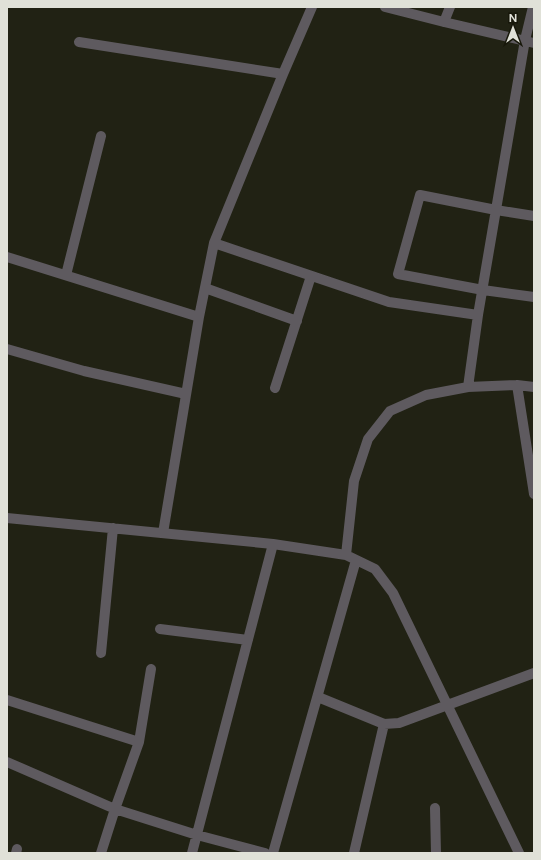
<svg xmlns="http://www.w3.org/2000/svg" width="541" height="860" font-family="Figtree,sans-serif">
  <style>
    .lines { fill: none; stroke-linecap: round; stroke-linejoin: round }
    .minor { stroke: #5e5a5f; stroke-width: 10 }
  </style>
  <rect width="100%" height="100%" fill="#212214"/>
  <g class="lines">
    <path class="minor" d="M385,7L444,22L534,43
      M444,22L450,7
      M79,42L283,74
      M534,216L496,210L420,195L398,274L483,290L534,297
      M214,243L389,302L478,315L468,387
      M7,257L199,317
      M66,275L101,136
      M205,288L297,321
      M478,315L525,40L533,7
      M7,349L84,371L186,394
      M517,385L534,494
      M275,388L311,276
      M7,518L273,544L346,555L375,569L393,593L519,853
      M163,533L199,317L214,243L283,74L312,7
      M346,555L354,481L368,439L390,411L426,395L468,387L517,385L534,387
      M160,629L248,640
      M101,653L113,528
      M318,697L384,724L399,723L534,673
      M7,700L139,742
      M7,762L115,809L197,835L265,853
      M435,808L436,853
      M16,853L17,849
      M101,853L115,809L139,742L151,669
      M192,853L273,544
      M273,853L356,560
      M354,853L384,724"/>
  </g>
  <rect width="541" height="860" fill="none" stroke="#e0e1d8" stroke-width="16"/>
  <g transform="translate(513 28)" stroke="#18180b" stroke-width="3" paint-order="stroke">
  <path d="M0-3L7 15L0 10L-7 15Z" fill="#e0e1d8"/>
  <text y="-6" font-size="11" font-weight="bold" text-anchor="middle" fill="#e0e1d8">N</text>
  </g>
</svg>
